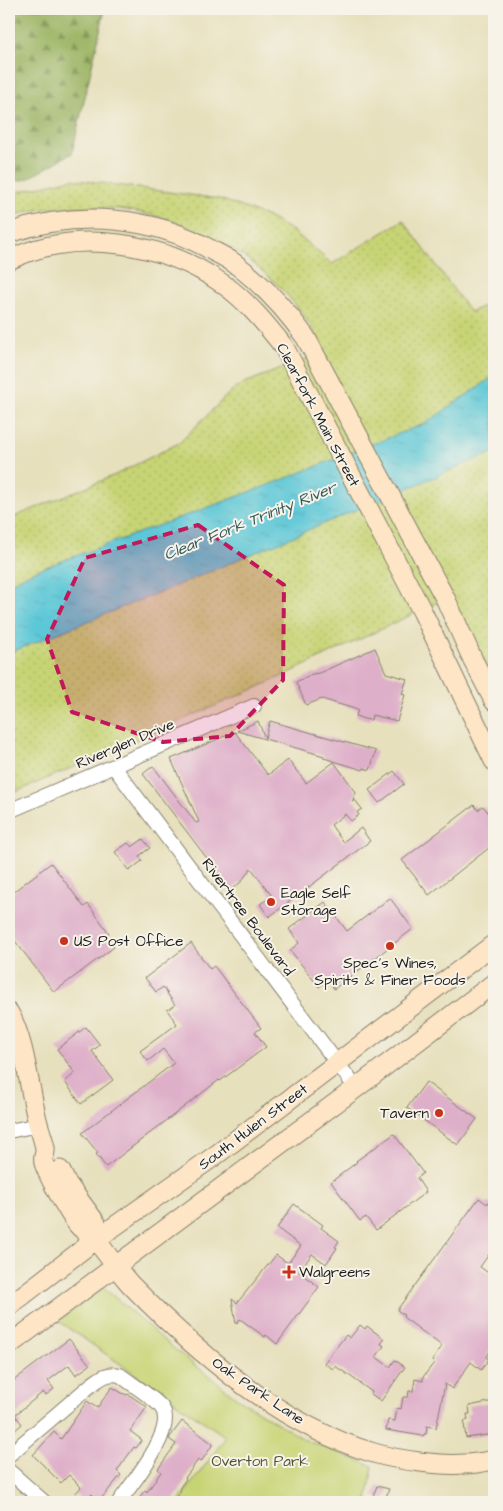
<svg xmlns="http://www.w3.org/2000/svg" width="503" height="1511" font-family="'Architects Daughter',sans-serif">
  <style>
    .grass { fill: url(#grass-dots); stroke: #727848 }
    .forest { fill: url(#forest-firs); stroke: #5c6941 }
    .green { fill: #c7d475; stroke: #727848 }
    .water { fill: url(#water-ripples); stroke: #3c727a }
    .building { fill: #deafc9 }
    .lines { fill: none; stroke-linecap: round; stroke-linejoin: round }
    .street-casing { stroke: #827e6c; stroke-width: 16 }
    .secondary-casing { stroke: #827e6c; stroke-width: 21 }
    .street { stroke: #fff; stroke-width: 14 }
    .secondary { stroke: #fde5c5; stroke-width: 19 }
    .marked { fill: #c2185b; fill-opacity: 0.2; stroke: #c2185b; stroke-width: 4; stroke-dasharray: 10 6; stroke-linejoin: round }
    .poi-dot { fill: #c8321e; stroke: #f7f3e8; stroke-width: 2 }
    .labels { text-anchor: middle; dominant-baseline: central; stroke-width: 4; stroke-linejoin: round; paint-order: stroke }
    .street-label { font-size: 15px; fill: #1c1c1c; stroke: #f7f3e8 }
    .poi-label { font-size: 15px; fill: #1c1c1c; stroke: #f7f3e8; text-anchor: start }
    .park-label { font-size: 15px; fill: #4f5337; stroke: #f7f3e8 }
    .water-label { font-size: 16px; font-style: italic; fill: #32585d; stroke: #f7f3e8 }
  </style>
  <defs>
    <pattern id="grass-dots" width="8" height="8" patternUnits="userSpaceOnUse" patternTransform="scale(1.25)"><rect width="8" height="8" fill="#c7d475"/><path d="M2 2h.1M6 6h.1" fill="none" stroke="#aab565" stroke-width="1.8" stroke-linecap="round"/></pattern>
    <pattern id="forest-firs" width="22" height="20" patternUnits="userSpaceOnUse" patternTransform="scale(1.25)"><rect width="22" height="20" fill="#9db666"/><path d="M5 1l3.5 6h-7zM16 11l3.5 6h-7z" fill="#7f9353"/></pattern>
    <pattern id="water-ripples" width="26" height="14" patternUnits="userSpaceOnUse" patternTransform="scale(1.25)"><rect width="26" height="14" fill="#5cc7d7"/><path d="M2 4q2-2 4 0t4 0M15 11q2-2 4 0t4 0" fill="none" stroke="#4faab8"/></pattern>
  </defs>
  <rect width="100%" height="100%" fill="#f7f3e8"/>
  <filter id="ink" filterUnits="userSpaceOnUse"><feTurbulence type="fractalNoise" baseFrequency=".02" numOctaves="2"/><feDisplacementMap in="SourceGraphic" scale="10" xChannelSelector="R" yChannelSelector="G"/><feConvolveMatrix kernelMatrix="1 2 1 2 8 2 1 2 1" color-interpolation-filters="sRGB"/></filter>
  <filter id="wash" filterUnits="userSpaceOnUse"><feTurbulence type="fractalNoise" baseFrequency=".0096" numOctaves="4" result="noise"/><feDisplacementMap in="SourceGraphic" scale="20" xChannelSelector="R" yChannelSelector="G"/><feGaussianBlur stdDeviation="1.12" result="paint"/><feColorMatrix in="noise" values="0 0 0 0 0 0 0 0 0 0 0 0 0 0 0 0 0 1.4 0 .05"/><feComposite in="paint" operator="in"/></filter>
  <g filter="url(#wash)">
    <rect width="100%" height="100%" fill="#e7e0bd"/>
    <path class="grass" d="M72,179L220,199L266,216L293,231L332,264L403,220L470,312L494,302V679L451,596L270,682L9,795V519L115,475L179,443L232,390L242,384L324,352C319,343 315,334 310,325C261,249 173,207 84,207C57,207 35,208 9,217V194Z"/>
    <path class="forest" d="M9,9H105L72,153L27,179L9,182Z"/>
    <path class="green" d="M104,1288L172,1347L237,1398L305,1440L373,1466L367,1502H178L226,1437L58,1321Z"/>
    <path class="water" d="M494,376V452L185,582L9,653V584L32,572L274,483L426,423Z"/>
    <g id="blocks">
      <path class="building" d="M375,648L386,673L407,679L402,694L405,695L397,721L372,715L371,720L364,719L356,716L358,710L322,699L306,705L296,682L312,674L319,673Z
        M258,721L265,738L270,721L376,751L370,770L364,768L363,770L324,758V756L237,731Z
        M235,732L268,775L288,760L306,783L334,762L356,792L352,802L355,800L362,809L357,812L359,815L351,821L345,814L331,825L343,842L361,828L370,841L269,917L260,904L272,896L251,868L241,882L231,890L143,774L153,766L196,823L199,822L171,759Z
        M394,771L404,784L379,803L369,790Z
        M474,805L478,810L483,806L491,816L494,814V844L429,895L402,860Z
        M143,839L150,848L139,856L142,861L129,871L115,852L128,843L132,847Z
        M51,863L84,907L88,904L109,933L105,936L114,947L54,992L9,933V895Z
        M390,898L413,929L334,989L328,980L319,987L290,950L299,943L289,929L325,902L347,931Z
        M191,943L210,969L214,966L261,1028L255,1032L266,1047L220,1081L219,1080L106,1167L96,1154L98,1153L82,1133L174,1063L163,1049L148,1061L140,1051L177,1024L167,1010L175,1005L163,987L156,992L145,978Z
        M86,1027L100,1045L92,1051L113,1080L81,1104L65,1082L75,1073L57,1049Z
        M426,1082L477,1119L458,1145L407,1108Z
        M394,1134L423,1173L417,1178L426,1192L376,1230L366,1217L360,1221L331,1182L357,1162L356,1161Z
        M479,1198L487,1204L488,1202L494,1206V1247L480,1267L494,1277V1346L486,1357L489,1359L481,1370L471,1362L452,1389L445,1384L436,1428L427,1426L426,1434H424L423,1436L386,1430L388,1420L395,1421L397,1408L401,1409L403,1397H408L409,1391H413L415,1379L423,1381V1377L434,1363L432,1361L442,1346L403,1317L404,1315L397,1310Z
        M294,1204L323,1225L321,1228L339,1241L335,1247L337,1248L326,1264L312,1254L299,1272L319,1287L277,1344L266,1335L265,1337L240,1319L236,1324L232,1299L237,1303L276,1255L288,1263L301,1246L277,1228Z
        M360,1325L365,1329L367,1326L384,1339L381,1344L384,1346L376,1357L390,1367L395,1360L405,1367L381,1401L371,1394L372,1392L350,1376L335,1366L333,1369L324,1363L346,1335L350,1338Z
        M69,1339L90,1365L76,1375L69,1365L48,1381L54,1389L46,1395L43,1392L15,1415L22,1424L13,1432L9,1427V1384Z
        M112,1387L122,1393L127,1395L128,1394L147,1407L130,1431L142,1440L136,1448L134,1447L117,1471L121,1475L100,1500L92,1494L85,1502L75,1494L81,1487L69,1475L61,1483L33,1455L54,1432L61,1439L87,1401L97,1408Z
        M494,1401V1434L466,1438L464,1424L465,1421L468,1420L467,1414H470L469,1406Z
        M182,1421L213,1444L201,1462L198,1460L185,1478L186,1479L179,1489L181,1490L172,1502H136L145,1490L147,1492L161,1472L158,1469L176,1444L169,1439L170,1437Z
        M377,1486L389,1489L385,1500L373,1496Z"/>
    </g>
  </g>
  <g filter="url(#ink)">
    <use href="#blocks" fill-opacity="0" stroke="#827e6c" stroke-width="1"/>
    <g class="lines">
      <defs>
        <path id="street" d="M114,767L356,1088
          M9,811L254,706
          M9,1131L38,1125
          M9,1455L91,1385C101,1378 107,1372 120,1375C130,1383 156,1399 162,1408C177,1430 132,1483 119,1502
          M9,1471L44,1502"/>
        <path id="secondary" d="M9,233C77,210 152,215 215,252C223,256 231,260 238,266C264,286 287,311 306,338L446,600L473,660L494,701
          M9,260C75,227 164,242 223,284C247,301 266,324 284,347L422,611L494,761
          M9,1013C24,1038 29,1086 36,1115C38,1126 43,1137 45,1148C46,1153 42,1158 44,1163C48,1176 70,1216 79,1226C84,1231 91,1235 96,1240C108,1255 118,1271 131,1285C196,1352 284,1427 374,1453C397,1460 441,1466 464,1464C474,1464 484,1462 494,1460
          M60,1170L66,1182L96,1223L95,1240
          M9,1306L95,1240L216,1155L494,944
          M9,1345L356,1088L494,983"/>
      </defs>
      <use href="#street" class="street-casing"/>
      <use href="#secondary" class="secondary-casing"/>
      <use href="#street" class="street"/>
      <use href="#secondary" class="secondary"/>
    </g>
  </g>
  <path class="marked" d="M198,525L284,585L283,680L230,736L163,742L72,712L47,639L85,558Z"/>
  <g class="poi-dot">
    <circle cx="271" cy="902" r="5"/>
    <circle cx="64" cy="941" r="5"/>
    <circle cx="390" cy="946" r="5"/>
    <circle cx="439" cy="1113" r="5"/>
    <path d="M286.5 1264.5h5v5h5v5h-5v5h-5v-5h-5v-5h5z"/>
  </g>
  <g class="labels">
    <g class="street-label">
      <text transform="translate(318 415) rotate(62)">Clearfork Main Street</text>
      <text transform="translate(125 744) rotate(-23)">Riverglen Drive</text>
      <text transform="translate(248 917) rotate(53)">Rivertree Boulevard</text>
      <text transform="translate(253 1127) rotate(-37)">South Hulen Street</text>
      <text transform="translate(258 1391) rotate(34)">Oak Park Lane</text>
    </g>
    <g class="poi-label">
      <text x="281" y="893">Eagle Self<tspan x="281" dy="17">Storage</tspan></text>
      <text x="74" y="941">US Post Office</text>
      <text x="390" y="963" text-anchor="middle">Spec's Wines,<tspan x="390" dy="17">Spirits &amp; Finer Foods</tspan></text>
      <text x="429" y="1113" text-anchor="end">Tavern</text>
      <text x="299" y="1272">Walgreens</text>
    </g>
    <g class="park-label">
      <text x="260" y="1461">Overton Park</text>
    </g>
    <g class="water-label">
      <text transform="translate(250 521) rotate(-22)">Clear Fork Trinity River</text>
    </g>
  </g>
  <rect width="503" height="1511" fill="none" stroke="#f7f3e8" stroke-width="30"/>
</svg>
